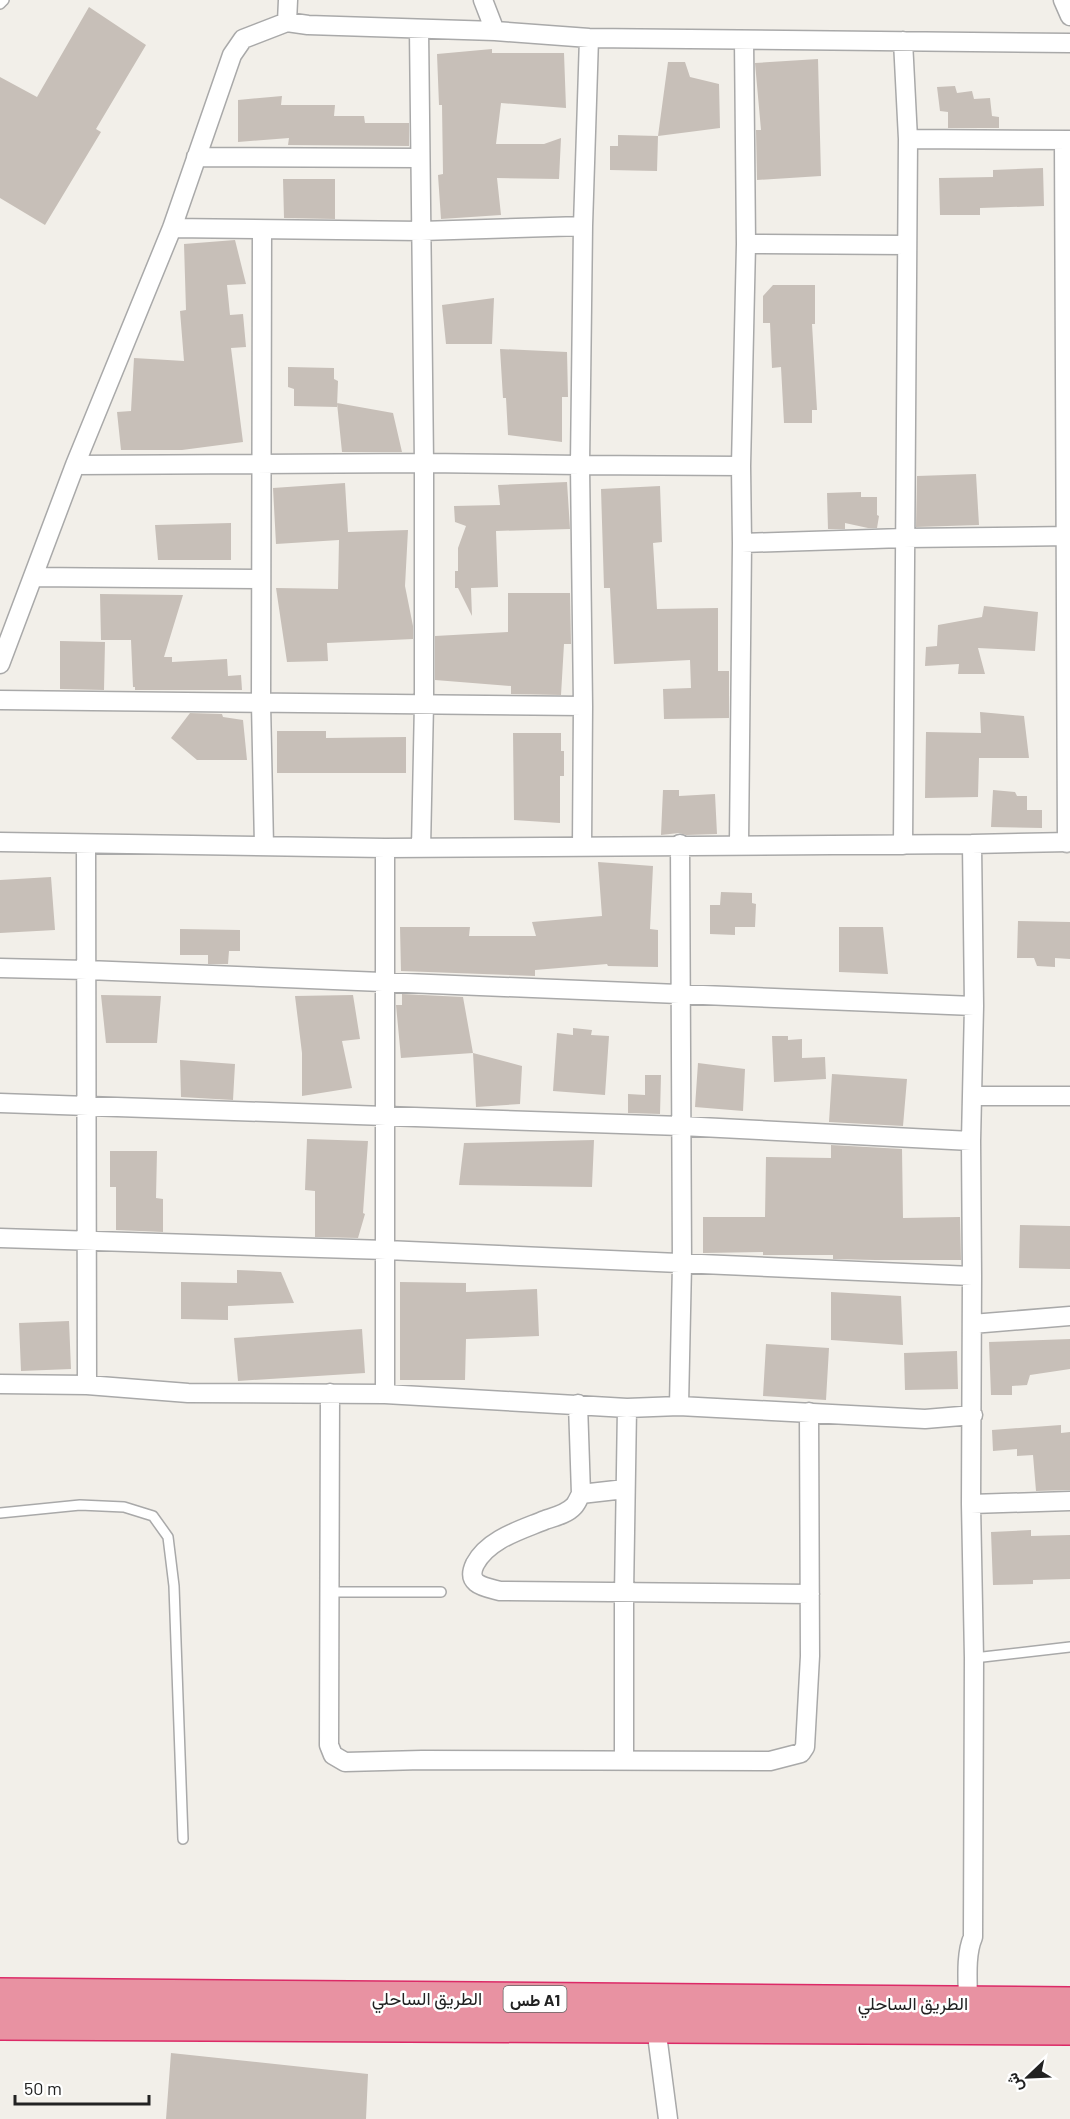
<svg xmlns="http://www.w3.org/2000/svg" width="1070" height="2119" font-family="Barlow,Vazirmatn,sans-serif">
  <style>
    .building { fill: #c7bfb8 }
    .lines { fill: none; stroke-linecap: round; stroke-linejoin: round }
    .lane-casing { stroke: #a9a9a9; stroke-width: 12 }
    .street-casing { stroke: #a9a9a9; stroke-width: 21 }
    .highway-casing { stroke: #dc2a67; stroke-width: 36 }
    .lane { stroke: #fff; stroke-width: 9 }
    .street { stroke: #fff; stroke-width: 18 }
    .highway { stroke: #e892a2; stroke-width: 33 }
    .labels { text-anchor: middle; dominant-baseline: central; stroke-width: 5; stroke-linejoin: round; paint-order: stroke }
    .shield { fill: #fff; stroke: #646464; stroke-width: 1.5 }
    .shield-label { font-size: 16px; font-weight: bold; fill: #222 }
    .street-label { font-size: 18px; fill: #222; stroke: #fff }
  </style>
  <rect width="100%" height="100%" fill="#f2efe9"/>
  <path class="building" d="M89,7L146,45L96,129L101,132L45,225L0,198V77L37,97Z
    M492,49V53H564L566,108L501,103L496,144H544L561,138L559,179L497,178L501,215L441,219L438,175L443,174L442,105H439L437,54Z
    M818,59L821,176L757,180L756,130H761L755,63Z
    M668,62H685L690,77L719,84L720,128L658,136Z
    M955,86L957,93L972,91L974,99L990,98L992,116L999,117V128H948V112L940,111L937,87Z
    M282,96L281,105H335L334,116H364L365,123H409V146L288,145L289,138L238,142V100Z
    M618,135L658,136L657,171L610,170V146H618Z
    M1043,168L1044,206L980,208V215H940L939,178L993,177V170Z
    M283,179H335V219L284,218Z
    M235,240L246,284L227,285L230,315L243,314L246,347L231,348L243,442L182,450H121L117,412L131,411L134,358L184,361L180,311L186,310L184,244Z
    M773,285H815V324H812L817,410H812V423H784L781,367L772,368L770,323H763V296Z
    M494,298L492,344H446L442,305Z
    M500,349L567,352L568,397H562V442L508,435L506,398H503Z
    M288,367L334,368V379L338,381L337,407L294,406V389L288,387Z
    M337,403L393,413L402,452H342Z
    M976,474L979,525L916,527L917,476Z
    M567,482L570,529L496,531L498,587L471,588L472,616L458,588H455V571H458V548L466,526L455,522L454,506L500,505L498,485Z
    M345,483L348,532L408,530L405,586L413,626V639L327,643L328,661L287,662L276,588L338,589L339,540L276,544L273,488Z
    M660,486L662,542L653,543L657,609L718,608V671H729V718L664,719L663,689L691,688L690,660L614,664L610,588H604L601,489Z
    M861,492V497H877V515L879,516L877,528H868L845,523V529H828L827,493Z
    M231,523V560H158L155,525Z
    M508,593H570L571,644H564L561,695L511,694V686L435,680V636L508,632Z
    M100,594L183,595L164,657H172V662L227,659L228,676L241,675L242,690H135V687H133L131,640H101Z
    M984,606L1038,612L1035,651L978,648L985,674H958L959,664L925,666L926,647L937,646L938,625L982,617Z
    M60,641L105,642L104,690L60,689Z
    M980,712L1024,716L1029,758H979L978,797L925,798L926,732L981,733Z
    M190,713L222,714L223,717L243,720L247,760H197L171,738Z
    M277,731H326V738L406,737V773H277Z
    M513,733H561V751H564V776H560V823L514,820Z
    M663,790H679V796L715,794L717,834L686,835L679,833L661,835Z
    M993,790L1015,792L1017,796H1027V810H1042V828L991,827Z
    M598,862L653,866L650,929L658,930V967L608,966L607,964L535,970V976L401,971L400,927H470L469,936H536L532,922L602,916Z
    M51,877L55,930L0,933V880Z
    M721,892L752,893V903L756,904L755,927H735V935L710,934V905H720Z
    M1018,921L1070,922V959L1055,958V967L1037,966L1034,958H1017Z
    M839,927H883L888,974L839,972Z
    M180,929L240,930V951H229L228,964H208V955H180Z
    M402,994L463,997L473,1053L401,1058L396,1005H402Z
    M101,995L161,996L157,1043H106Z
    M353,995L360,1039L342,1041L352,1088L302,1096V1053L295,996Z
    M573,1028L592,1030L591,1035L609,1036L605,1095L553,1091L557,1033L573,1035Z
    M772,1036H788V1040L802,1039V1058L825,1057L826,1079L774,1082Z
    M473,1053L522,1066L520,1104L476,1107Z
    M180,1060L235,1064L233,1100L181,1097Z
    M698,1063L745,1069L743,1111L695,1107Z
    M832,1074L907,1079L903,1126L829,1122Z
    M645,1075H661L660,1114L628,1113V1094L645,1095Z
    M307,1139L368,1141L363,1213L365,1214L358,1238L315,1237V1191L305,1190Z
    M594,1140L592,1187L459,1185L464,1143Z
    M831,1145L902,1149L903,1218L960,1217L961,1260H875L833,1259V1255H763V1252L703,1253V1217H765L766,1157L831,1158Z
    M110,1151H157L156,1198L163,1199V1232L116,1230V1187H110Z
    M1020,1225L1070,1226V1269L1019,1268Z
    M237,1270L281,1272L294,1303L228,1306V1320L181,1319V1282L237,1283Z
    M400,1282L466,1283V1292L537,1289L539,1336L466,1339L465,1380H400Z
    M831,1292L901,1296L903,1345L831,1340Z
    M69,1321L71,1369L21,1371L19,1323Z
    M362,1329L365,1373L238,1381L234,1338Z
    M1070,1339V1369L1030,1375L1027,1385L1012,1386V1395H991L989,1342Z
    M766,1344L829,1348L826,1400L763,1396Z
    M957,1351L958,1389L905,1390L904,1353Z
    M1061,1425V1433L1070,1432V1490L1036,1491L1033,1455L1017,1456V1449L993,1451L992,1430Z
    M1031,1530V1536L1070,1535V1579L1033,1580V1584L993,1585L991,1532Z
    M171,2053L368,2074L366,2119H166Z"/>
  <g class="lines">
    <defs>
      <path id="lane" d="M0,4L4,0
        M0,1513L80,1505L124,1507L153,1516L168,1537L174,1586L183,1839
        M329,1592H441
        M974,1658L1070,1647"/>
      <path id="street" d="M483,0L495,31
        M1063,0L1070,16
        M287,22L288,0
        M419,30L424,463V703L421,848
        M908,139L1070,140
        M1064,140L1067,843
        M196,157L419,158
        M172,228L421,231L583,226
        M262,230L261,703L264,846
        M746,244L906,245
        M75,465L424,463L580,465L583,226L589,38
        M742,543L904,538L1070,536
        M33,577L261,579
        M0,664L75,465L172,228L232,55L243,39L287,22L308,25L495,31L589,38L1070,43
        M0,700L583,706
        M0,842L385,848
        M86,844L87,1385
        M739,844L742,543L741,466L746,244L744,40
        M972,844L1070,842
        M903,845L908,139L903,41
        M582,847L583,706L580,465L741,466
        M0,968L87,970L974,1006
        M973,1096H1070
        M0,1103L681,1126L971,1141L972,1276
        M0,1238L386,1250L972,1276L971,1504L974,1658L973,1937C965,1955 968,1983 968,2003
        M972,1324L1070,1316
        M0,1384L87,1385L188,1393L385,1394L627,1408L679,1406L925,1419L973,1415
        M330,1393L329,1745L333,1755L345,1762L422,1760L770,1761L801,1753L805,1747L810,1656L809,1412
        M385,1394V848L972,844L974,1006L971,1141
        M578,1404L581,1494C579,1497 577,1503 574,1506C567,1514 554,1517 545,1520C521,1530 488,1539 475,1564C465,1585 485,1587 500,1591L810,1594
        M679,1406L682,1264L680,844
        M581,1494L625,1489
        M971,1504L1070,1501
        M624,1759V1594L627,1408
        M656,2027L668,2119"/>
      <path id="highway" d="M0,1995L1070,2004
        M0,2023L1070,2028"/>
    </defs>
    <use href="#lane" class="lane-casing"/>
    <use href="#street" class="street-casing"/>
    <use href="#highway" class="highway-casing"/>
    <use href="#lane" class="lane"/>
    <use href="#street" class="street"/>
    <use href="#highway" class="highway"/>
  </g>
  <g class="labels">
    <rect class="shield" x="503.5" y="1986" width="63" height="26" rx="4.5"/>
    <g class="shield-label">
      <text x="535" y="1999">طس A1</text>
    </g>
    <g class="street-label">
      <text x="427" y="1998">الطريق الساحلي</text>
      <text x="913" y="2003">الطريق الساحلي</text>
    </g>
  </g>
  <g transform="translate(1028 2077) rotate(247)" stroke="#ffffff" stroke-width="4.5" paint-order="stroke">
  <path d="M0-4.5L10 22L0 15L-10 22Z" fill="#222222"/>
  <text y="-9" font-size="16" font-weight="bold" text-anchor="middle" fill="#222222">ش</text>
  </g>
  <path d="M15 2095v9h134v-9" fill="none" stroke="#222222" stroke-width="3"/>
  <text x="24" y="2095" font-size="18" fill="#222222" stroke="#ffffff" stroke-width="4.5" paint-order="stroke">50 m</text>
</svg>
